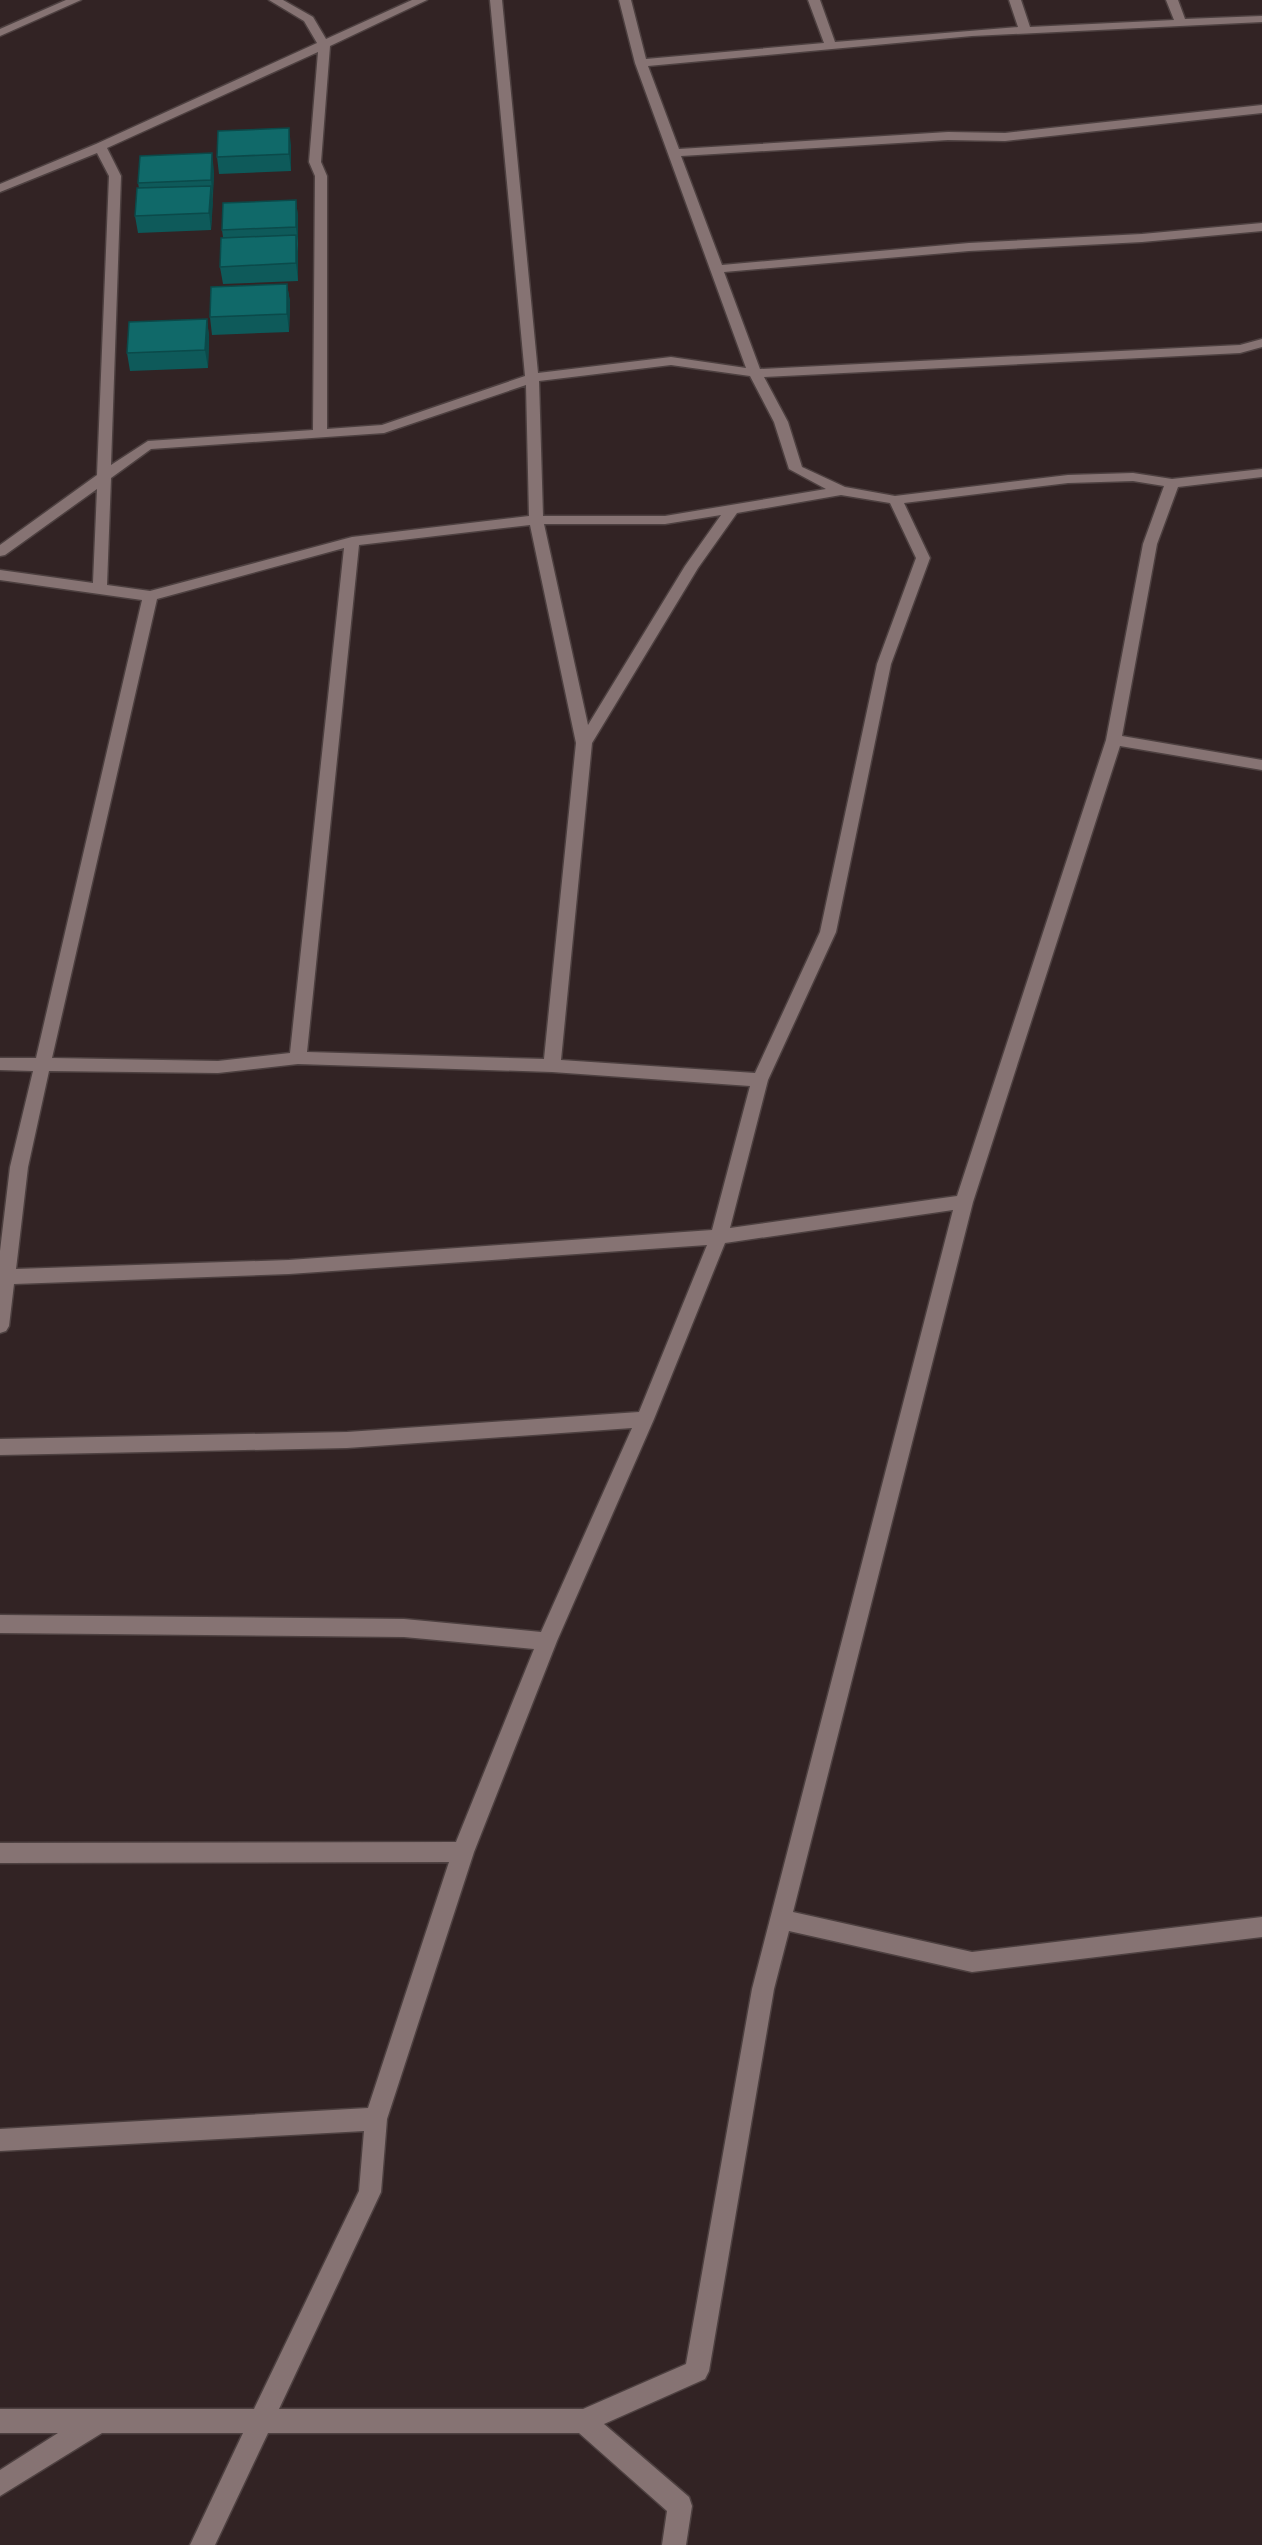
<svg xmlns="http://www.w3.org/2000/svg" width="1262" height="2545" font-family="'IBM Plex Serif',serif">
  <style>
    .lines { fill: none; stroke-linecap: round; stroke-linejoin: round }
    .street-casing { stroke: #4d4040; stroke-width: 3 }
    .street { fill: #867373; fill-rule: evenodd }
    .wall { fill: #0e5a5a }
    .shaded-wall { fill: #0b4a4a }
    .building { fill: #106969; stroke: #0b4a4a; stroke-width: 1.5 }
  </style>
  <rect width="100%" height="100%" fill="#322324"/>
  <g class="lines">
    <defs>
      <path id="street" d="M66,0H81L0,36V29Z
        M269,0H283L313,17L326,39L412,0H427L330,46L321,162L327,176V429L382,425L525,376L490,0H502L538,373L671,357L746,368L635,63L619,0H631L646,59L824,43L808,0H820L835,42L1018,27L1009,0H1021L1030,27L1174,20L1166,0H1178L1185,19L1262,16V22L972,36L648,66L679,149L948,132L1005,133L1262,105V113L1005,141L948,140L681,156L722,265L969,243L1142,234L1262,223V231L1142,242L969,251L724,272L760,369L1240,345L1262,339V347L1240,353L764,377L788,422L802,467L845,487L895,496L1068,475L1133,473L1172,479L1262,469V477L1178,487L1157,544L1122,736L1262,760V770L1120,746L973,1202L793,1912L972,1952L1262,1917V1937L972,1972L789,1931L774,1989L709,2371L705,2379L604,2424L689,2497L692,2506L686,2545H662L667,2511L579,2433H268L215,2545H190L243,2433H102L0,2496V2470L58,2433H0V2409H254L359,2191L364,2131L0,2151V2129L368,2108L449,1862L0,1863V1843L456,1842L534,1649L404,1637L0,1633V1615L404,1619L541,1632L632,1428L347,1448L0,1455V1439L347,1432L639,1412L707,1245L289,1274L14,1284L9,1326L6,1331L0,1333V1251L10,1167L33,1071L0,1070V1058H36L142,600L0,580V570L93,583L97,489L5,555L0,556V545L97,475L109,176L97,153L0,192V184L96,144L317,43L304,21ZM318,52L309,162L315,176L313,430L148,441L111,465L121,176L107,148ZM671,365L750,376L774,422L789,469L826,489L665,516H543L539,381ZM526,385L529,516L352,537L150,591L107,585L111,478L151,449L384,433ZM1133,481L1164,486L1143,544L1106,740L957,1196L730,1228L768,1080L836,932L891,664L930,558L904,503L1068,483ZM841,495L890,503L916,558L877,664L820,932L755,1073L561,1060L592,743L698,568L737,513ZM721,515L685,566L588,725L544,524H665ZM530,525L576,743L544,1059L307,1052L359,545ZM344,548L290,1053L218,1061L52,1058L157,599ZM298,1064L552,1072L750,1086L712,1230L289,1260L16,1269L28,1167L49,1071L218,1073ZM953,1210L752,1989L686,2364L583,2409H279L381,2192L387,2119L474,1852L557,1641L654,1419L725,1243Z"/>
    </defs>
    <use href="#street" class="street-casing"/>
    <use href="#street" class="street"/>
  </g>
  <path class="wall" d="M291,145V171L219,174L217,157Z
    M214,171L211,230L138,233L135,216L139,188L138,183Z
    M296,200L298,217V281L223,284L220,267L223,237L222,230Z
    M287,284L290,302L289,332L212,335L210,317Z
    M207,319L209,337L208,368L130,371L127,353Z"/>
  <path class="shaded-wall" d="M289,128L291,145V171L289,154Z
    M212,153L214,171L213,197L211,180Z
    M211,186L213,203L211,230L209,213Z
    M296,200L298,217V245L296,227Z
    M296,235L298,252V281L296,263Z
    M287,284L290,302L289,332L287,314Z
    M207,319L209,337L208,368L205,350Z"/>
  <path class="building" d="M289,128V154L217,157L218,131Z
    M212,153L211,180L138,183L140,156Z
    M211,186L209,213L135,216L137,188Z
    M296,200V227L222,230L223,203Z
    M296,235V263L220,267L221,238Z
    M287,284V314L210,317L211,287Z
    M207,319L205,350L127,353L129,322Z"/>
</svg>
